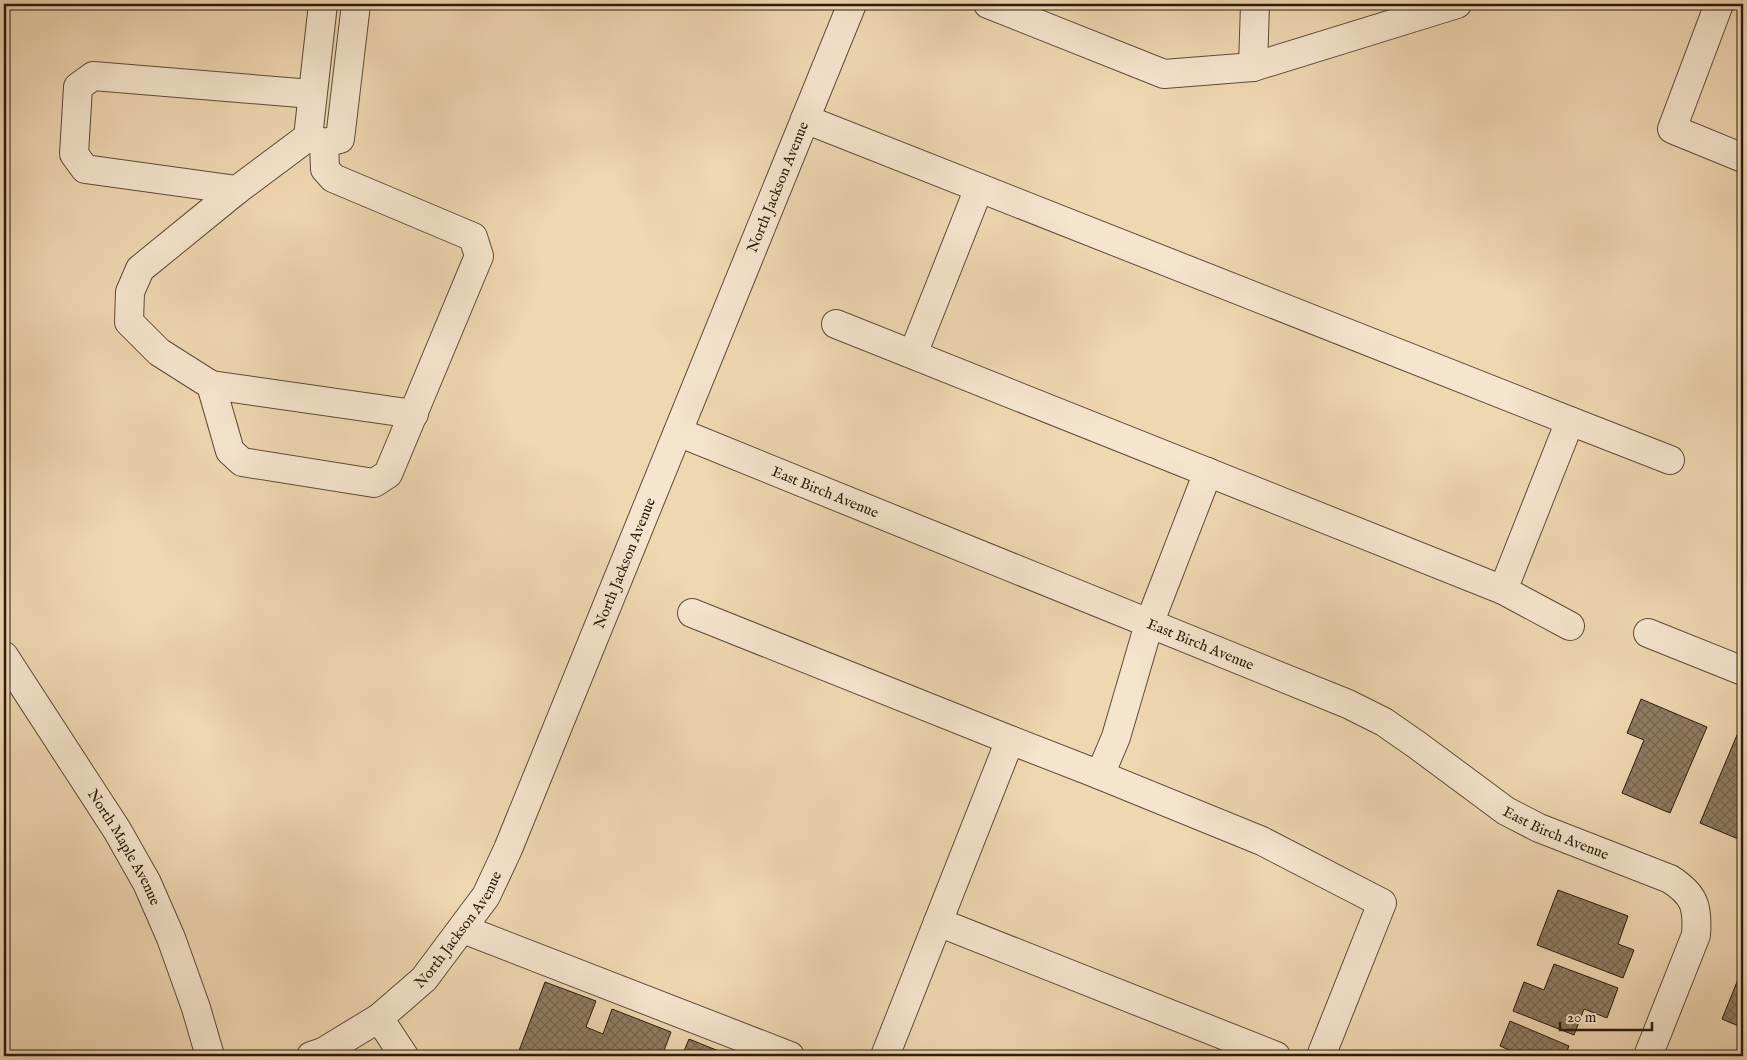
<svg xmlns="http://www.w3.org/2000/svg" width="1747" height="1060" font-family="'IM FELL English',serif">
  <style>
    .building { fill: url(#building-cross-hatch); stroke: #2c1c0e }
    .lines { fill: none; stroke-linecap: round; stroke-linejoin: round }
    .minor-casing { stroke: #5d4b37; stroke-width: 30 }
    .minor { stroke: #f5e5cd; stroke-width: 28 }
    .labels { text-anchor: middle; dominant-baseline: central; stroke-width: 4.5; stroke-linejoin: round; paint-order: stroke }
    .street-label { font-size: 15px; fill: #2c1c0e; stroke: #f5e5cd }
  </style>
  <defs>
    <pattern id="building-cross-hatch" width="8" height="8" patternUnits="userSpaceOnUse" patternTransform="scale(1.25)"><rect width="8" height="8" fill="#917d63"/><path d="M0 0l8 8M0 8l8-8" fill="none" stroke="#776650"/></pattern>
  </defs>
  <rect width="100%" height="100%" fill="#efd7b2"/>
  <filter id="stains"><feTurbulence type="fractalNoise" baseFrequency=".004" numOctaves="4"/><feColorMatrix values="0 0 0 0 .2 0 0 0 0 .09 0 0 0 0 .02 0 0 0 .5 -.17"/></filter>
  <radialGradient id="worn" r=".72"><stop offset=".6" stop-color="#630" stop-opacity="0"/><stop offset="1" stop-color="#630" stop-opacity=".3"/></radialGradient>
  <path class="building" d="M1641,699L1707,727L1670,813L1622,793L1644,740L1627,733Z
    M1737,735L1743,738V841L1700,823Z
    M1558,890L1628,916L1618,944L1634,950L1623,978L1537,945Z
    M1554,964L1618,988L1607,1018L1584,1009L1574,1035L1513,1011L1524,982L1544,990Z
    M1743,967V1028L1722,1019Z
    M545,982L596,1001L586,1027L603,1034L612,1009L671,1032L662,1056H517Z
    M1510,1021L1569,1046L1565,1056H1517L1518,1054L1500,1046Z
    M689,1039L731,1056H682Z"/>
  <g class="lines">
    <defs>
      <g id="minor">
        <path d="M323,4L308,137L324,143L340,139L356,4"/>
        <path d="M988,4L1164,74L1253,67L1457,4"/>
        <path d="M1719,4L1672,129L1743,158"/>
        <path d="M1253,67L1255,4"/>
        <path d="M805,119L1570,421"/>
        <path d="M308,137L237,190L85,169L74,154L78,87L93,76L312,94"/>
        <path d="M237,190L140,269L130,292L129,322L159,352L211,385L230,451L242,462L374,483L388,474L479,256L473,237L333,178L325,169L324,143"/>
        <path d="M836,324L1503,590"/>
        <path d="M913,354L979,188"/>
        <path d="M211,385L414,414"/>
        <path id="s1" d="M678,432L1348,704L1384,722L1417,745L1506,811L1539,828L1670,879C1695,895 1698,907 1696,935L1648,1056"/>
        <path d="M692,613L1010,740"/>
        <path d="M1570,626L1503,590L1570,421L1670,460"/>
        <path d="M1648,633L1743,671"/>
        <path id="s2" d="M4,656L117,830L147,883L171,938L196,1008L210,1056"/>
        <path d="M1100,775L1262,841L1382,903L1321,1056"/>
        <path d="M938,922L1276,1056"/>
        <path d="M463,929L790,1056"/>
        <path d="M379,1018L404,1056"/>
        <path id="s3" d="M311,1056L323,1052L379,1018L424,979L486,896L508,849L852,4"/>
        <path d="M885,1056L1010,740L1100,775L1116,737L1149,624L1208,472"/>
      </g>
    </defs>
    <use href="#minor" class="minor-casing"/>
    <use href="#minor" class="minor"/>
  </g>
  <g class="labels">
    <g class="street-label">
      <text stroke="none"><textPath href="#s3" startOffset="1008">North Jackson Avenue</textPath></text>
      <text stroke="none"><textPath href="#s1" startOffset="159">East Birch Avenue</textPath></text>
      <text stroke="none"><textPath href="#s3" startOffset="602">North Jackson Avenue</textPath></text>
      <text stroke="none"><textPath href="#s1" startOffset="564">East Birch Avenue</textPath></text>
      <text stroke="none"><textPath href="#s1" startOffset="969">East Birch Avenue</textPath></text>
      <text stroke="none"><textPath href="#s2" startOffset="226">North Maple Avenue</textPath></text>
      <text stroke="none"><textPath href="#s3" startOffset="198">North Jackson Avenue</textPath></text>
    </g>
  </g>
  <rect width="1747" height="1060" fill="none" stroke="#efd7b2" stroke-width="20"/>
  <rect x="5" y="5" width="1737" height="1050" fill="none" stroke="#2c1c0e" stroke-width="2.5"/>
  <rect x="10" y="10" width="1727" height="1040" fill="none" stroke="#2c1c0e"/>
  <path d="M1560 1022v8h92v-8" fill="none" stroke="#2c1c0e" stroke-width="2.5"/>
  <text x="1567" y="1022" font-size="15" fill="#2c1c0e" stroke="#f5e5cd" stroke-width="4" paint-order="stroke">20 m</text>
  <rect width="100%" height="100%" filter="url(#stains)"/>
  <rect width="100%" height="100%" fill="url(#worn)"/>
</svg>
